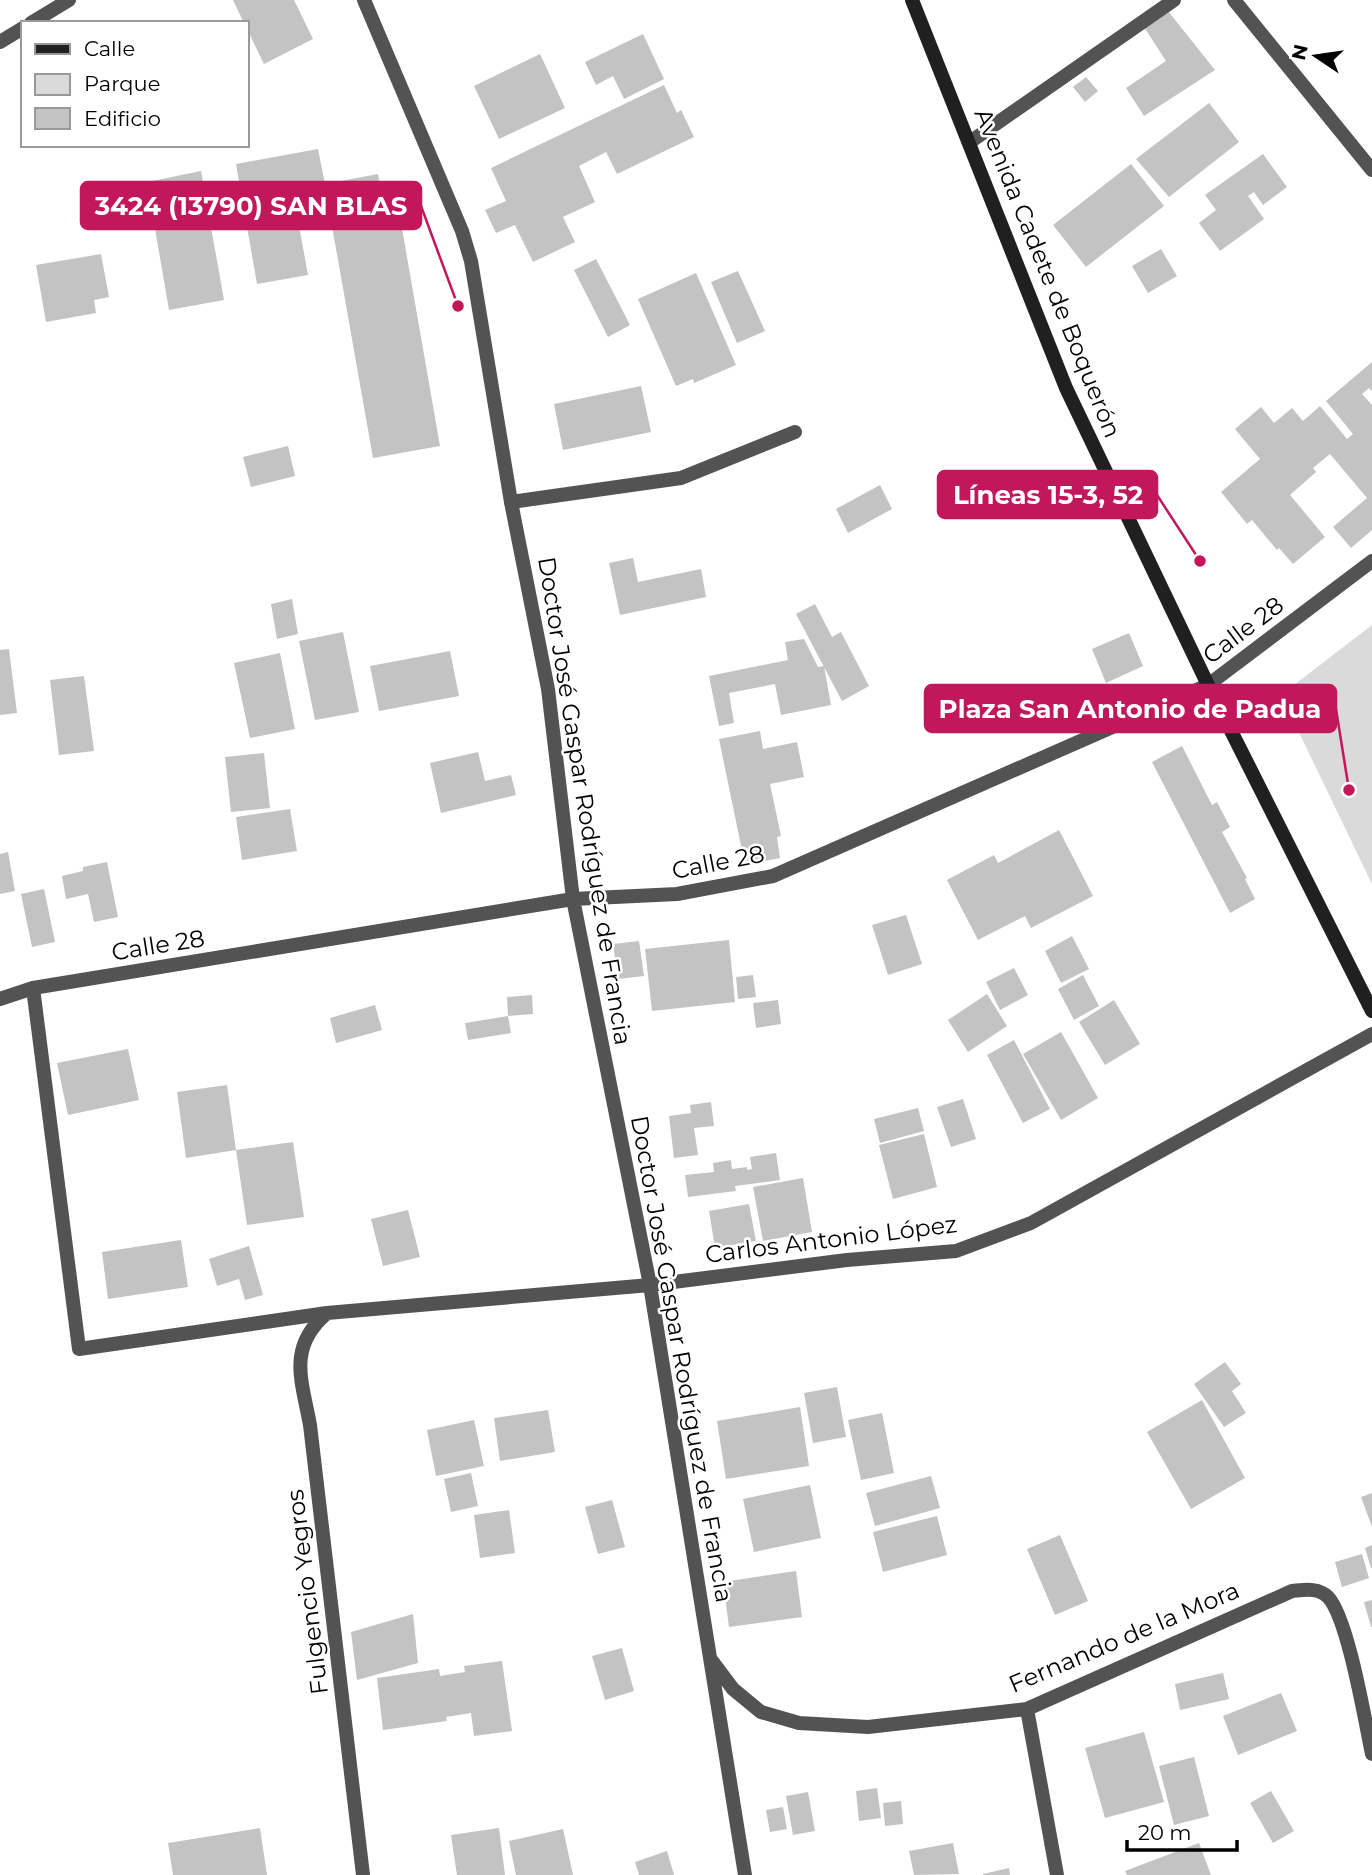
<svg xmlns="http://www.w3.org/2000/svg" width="1372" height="1875" font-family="Montserrat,sans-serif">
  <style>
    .green { fill: #dadada }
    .building { fill: #c3c3c3 }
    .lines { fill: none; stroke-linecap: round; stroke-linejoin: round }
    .service { stroke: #535353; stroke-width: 14 }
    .minor { stroke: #535353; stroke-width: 14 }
    .secondary { stroke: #202020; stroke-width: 14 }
    .labels { text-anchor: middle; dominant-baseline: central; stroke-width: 5; stroke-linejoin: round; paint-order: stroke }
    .street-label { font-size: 24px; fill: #000; stroke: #fff }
    .leader { fill: none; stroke: #c2185b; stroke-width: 2.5 }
    .callout-dot { fill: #c2185b; stroke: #fff; stroke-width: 2.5 }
    .callout { fill: #c2185b; stroke: #c2185b; stroke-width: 2.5 }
    .callout-label { font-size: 26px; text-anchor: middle; font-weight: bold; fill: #fff }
  </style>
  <rect width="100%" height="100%" fill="#fff"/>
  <path class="green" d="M1372,625V884L1281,695Z"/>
  <path class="building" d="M233,0H294L313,39L264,64L247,29V23H244Z
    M1168,11L1215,70L1144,116L1126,88L1166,61L1144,27Z
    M643,34L664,79L624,99L613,76L596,85L585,62Z
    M540,54L565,108L499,139L474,86Z
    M1086,77L1098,91L1085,102L1073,87Z
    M664,85L677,113L681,110L694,137L617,174L606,152L579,166L595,202L563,217L575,242L533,262L515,225L496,233L485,210L506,201L491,168Z
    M1209,103L1239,142L1169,197L1136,159Z
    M318,149L325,184L378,174L386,220L400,217L440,446L373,458L329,209L297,215L308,275L257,284L236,164Z
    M1263,154L1287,187L1263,205L1254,192L1248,196L1264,219L1220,251L1199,223L1216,210L1205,195Z
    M1131,164L1164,206L1086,267L1053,225Z
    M201,171L224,300L169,310L147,182Z
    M1161,249L1177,276L1148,293L1132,266Z
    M101,254L109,297L94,300L96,313L46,322L36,265Z
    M596,259L630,325L608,337L574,270Z
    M738,271L765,331L737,343L711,282Z
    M696,273L736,365L694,383L693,379L676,386L638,299Z
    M1372,362V391L1369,388L1362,394L1372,405V530L1351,548L1333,527L1367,498L1330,454L1313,468L1316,472L1290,495L1325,537L1293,564L1279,548L1277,550L1252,520L1247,524L1221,492L1260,459L1235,429L1261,407L1274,423L1292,408L1303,421L1320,406L1347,439L1353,434L1326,401Z
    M641,386L651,432L563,450L554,404Z
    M288,446L295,476L251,487L243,457Z
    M880,485L892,509L848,533L836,509Z
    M633,558L638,582L701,569L706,597L620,615L609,563Z
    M292,599L298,634L277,639L271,604Z
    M815,604L832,637L841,632L869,686L842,701L796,614Z
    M343,632L359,712L315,720L299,641Z
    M1129,633L1143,666L1106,683L1092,649Z
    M804,639L818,667L824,666L831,705L781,715L775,684L729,693L734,723L719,726L709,676L788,660L785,642Z
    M9,649L17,713L0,715V650Z
    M450,651L459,696L379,711L370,666Z
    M280,653L295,729L250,738L234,663Z
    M84,676L94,751L59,755L50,680Z
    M760,731L763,749L797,742L804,777L770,784L781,836L777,837L780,858L745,865L719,739Z
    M1182,746L1212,805L1217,802L1230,827L1222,832L1247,878L1245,879L1255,899L1230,913L1152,762Z
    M478,752L485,781L511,775L516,795L441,813L430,763Z
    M264,753L270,808L231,812L225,757Z
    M290,809L297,851L242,860L236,817Z
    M1059,830L1093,896L1031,928L1025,916L978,940L947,880L994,855L998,863Z
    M8,852L15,891L0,894V854Z
    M107,862L118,917L94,922L88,894L66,899L62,876L83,871V867Z
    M44,889L55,942L32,947L21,894Z
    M906,915L922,964L888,975L872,925Z
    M1072,936L1089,969L1061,983L1045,951Z
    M729,940L735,1002L652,1011L645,949Z
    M639,941L644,976L618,979L613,944Z
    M1014,968L1028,995L1000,1010L986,982Z
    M753,975L756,997L738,999L736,977Z
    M1083,975L1099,1006L1074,1020L1058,989Z
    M987,994L1007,1026L968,1052L948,1020Z
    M532,995L533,1014L508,1016L507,997Z
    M778,1000L781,1024L756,1028L753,1003Z
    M1114,1000L1140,1044L1105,1065L1079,1022Z
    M375,1005L382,1030L336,1043L330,1018Z
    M508,1016L511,1033L468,1040L465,1023Z
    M1061,1032L1098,1098L1061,1120L1023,1054Z
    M1014,1040L1050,1109L1023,1123L987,1055Z
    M128,1049L139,1100L68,1115L57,1063Z
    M227,1085L236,1150L186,1158L177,1092Z
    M963,1099L976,1139L951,1147L937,1107Z
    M711,1102L714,1126L694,1128L698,1155L674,1158L669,1116L691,1113L690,1105Z
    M918,1108L924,1131L880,1143L874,1119Z
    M924,1134L937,1187L893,1199L879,1145Z
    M293,1142L304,1217L247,1225L236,1150Z
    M776,1153L780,1180L735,1186L736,1191L688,1197L685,1175L714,1172L713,1163L731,1160L732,1169L747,1167V1170L752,1169L750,1157Z
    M803,1178L812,1232L763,1241L753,1187Z
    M749,1204L756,1241L715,1248L709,1211Z
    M408,1210L420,1257L383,1266L371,1219Z
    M181,1240L188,1287L108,1299L102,1252Z
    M249,1246L263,1295L245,1300L239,1279L217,1286L209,1259Z
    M1225,1362L1241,1384L1232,1391L1246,1413L1224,1427L1194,1384Z
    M837,1387L846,1437L813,1443L804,1393Z
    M1202,1400L1245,1478L1191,1509L1147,1432Z
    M800,1407L809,1466L726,1479L717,1421Z
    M548,1410L555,1452L500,1461L494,1418Z
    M882,1413L894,1473L861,1480L848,1420Z
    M474,1420L484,1466L436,1476L427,1430Z
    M471,1473L478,1506L451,1512L444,1479Z
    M931,1476L940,1508L875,1526L866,1493Z
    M810,1485L821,1538L754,1552L743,1499Z
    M1372,1493V1527L1361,1497Z
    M612,1500L625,1547L598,1554L585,1507Z
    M509,1510L515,1553L480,1558L474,1515Z
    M937,1516L947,1555L883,1572L873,1532Z
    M1060,1535L1088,1601L1055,1615L1027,1549Z
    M1372,1545V1568H1371L1365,1548Z
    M1362,1554L1369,1578L1342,1587L1335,1562Z
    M796,1571L802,1617L729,1627L723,1582Z
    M1372,1600V1627H1371L1364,1602Z
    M413,1614L418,1663L357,1680L351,1632Z
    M622,1648L634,1691L605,1700L592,1656Z
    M502,1661L512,1731L474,1736L471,1713L446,1717L447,1721L383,1730L377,1678L439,1669L440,1676L465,1672L464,1666Z
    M1223,1673L1229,1699L1180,1710L1175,1684Z
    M1281,1693L1297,1731L1238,1755L1223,1716Z
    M1144,1732L1164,1802L1105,1818L1085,1748Z
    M1194,1757L1209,1816L1174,1825L1159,1766Z
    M877,1788L881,1818L859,1821L856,1791Z
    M1271,1791L1294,1831L1273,1843L1250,1803Z
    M808,1792L815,1831L793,1835L786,1796Z
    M901,1801L903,1824L885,1826L883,1803Z
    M783,1807L787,1829L770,1832L766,1810Z
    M260,1828L267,1875H173L168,1843Z
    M499,1828L505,1875H457L451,1835Z
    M563,1829L573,1875H516L509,1841Z
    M953,1843L959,1874L914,1875L909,1851Z
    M1199,1843L1211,1875H1127L1125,1871Z
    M667,1851L674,1875H639L635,1862Z
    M1009,1868L1010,1875H983V1874Z"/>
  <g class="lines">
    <path class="service" d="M511,502L681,478L795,432"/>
    <path class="minor" d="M364,0L462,231L471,261L511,502L548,689L573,899L650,1285L745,1875
      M1234,0L1372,170
      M31,23L69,0
      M0,42L23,28
      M970,142L1174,0
      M33,988L79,1349L327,1313L650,1285L847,1260L956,1251L1031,1223L1372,1034
      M0,999L33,988L573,899L677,894L773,876L1208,685L1372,561
      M326,1314C287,1348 302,1381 310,1425L363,1875
      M712,1661L733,1689L761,1712L799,1723L868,1727L1027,1709L1292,1591C1304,1590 1318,1587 1328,1597C1348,1618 1365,1721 1372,1754
      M1027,1709L1057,1875"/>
    <path class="secondary" d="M912,0L1066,388L1208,685L1372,1011"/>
  </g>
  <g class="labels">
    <g class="street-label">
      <text transform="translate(1048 273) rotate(68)">Avenida Cadete de Boquerón</text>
      <text transform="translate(1243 630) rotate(-37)">Calle 28</text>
      <text transform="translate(585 801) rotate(81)">Doctor José Gaspar Rodríguez de Francia</text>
      <text transform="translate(718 862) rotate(-11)">Calle 28</text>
      <text transform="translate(158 945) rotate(-9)">Calle 28</text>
      <text transform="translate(831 1239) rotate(-7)">Carlos Antonio López</text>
      <text transform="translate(682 1359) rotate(80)">Doctor José Gaspar Rodríguez de Francia</text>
      <text transform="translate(307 1592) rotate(-97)">Fulgencio Yegros</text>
      <text transform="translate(1124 1637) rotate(-23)">Fernando de la Mora</text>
    </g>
  </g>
  <path class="leader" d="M458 306L421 206M1200 561L1157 495M1349 790L1336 709"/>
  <g class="callout-dot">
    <circle cx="458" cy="306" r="7"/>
    <circle cx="1200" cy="561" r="7"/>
    <circle cx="1349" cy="790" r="7"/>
  </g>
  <g class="callout">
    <rect x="81" y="182" width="340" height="47" rx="7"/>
    <rect x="938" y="471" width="219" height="47" rx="7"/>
    <rect x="925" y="685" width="411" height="47" rx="7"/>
  </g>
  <g class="callout-label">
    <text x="251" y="215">3424 (13790) SAN BLAS</text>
    <text x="1048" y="504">Líneas 15-3, 52</text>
    <text x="1130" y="718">Plaza San Antonio de Padua</text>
  </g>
  <rect x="21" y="21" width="228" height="126" fill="#ffffff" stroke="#999999" stroke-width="2"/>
  <rect x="35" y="44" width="35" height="10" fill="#202020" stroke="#999999" stroke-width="2"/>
  <text x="84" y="56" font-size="21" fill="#000000">Calle</text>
  <rect x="35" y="74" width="35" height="21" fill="#dadada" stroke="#999999" stroke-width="2"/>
  <text x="84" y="91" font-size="21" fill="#000000">Parque</text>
  <rect x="35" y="108" width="35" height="21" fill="#c3c3c3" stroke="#999999" stroke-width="2"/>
  <text x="84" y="126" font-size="21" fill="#000000">Edificio</text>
  <g transform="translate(1316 56) rotate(283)" stroke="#ffffff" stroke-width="5" paint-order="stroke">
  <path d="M0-5L12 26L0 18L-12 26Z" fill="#000000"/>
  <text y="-10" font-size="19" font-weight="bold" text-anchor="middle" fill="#000000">N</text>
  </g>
  <path d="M1127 1840v10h110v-10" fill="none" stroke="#000000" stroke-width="3.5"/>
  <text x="1138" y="1840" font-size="21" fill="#000000" stroke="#ffffff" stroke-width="5" paint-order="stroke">20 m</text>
</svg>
